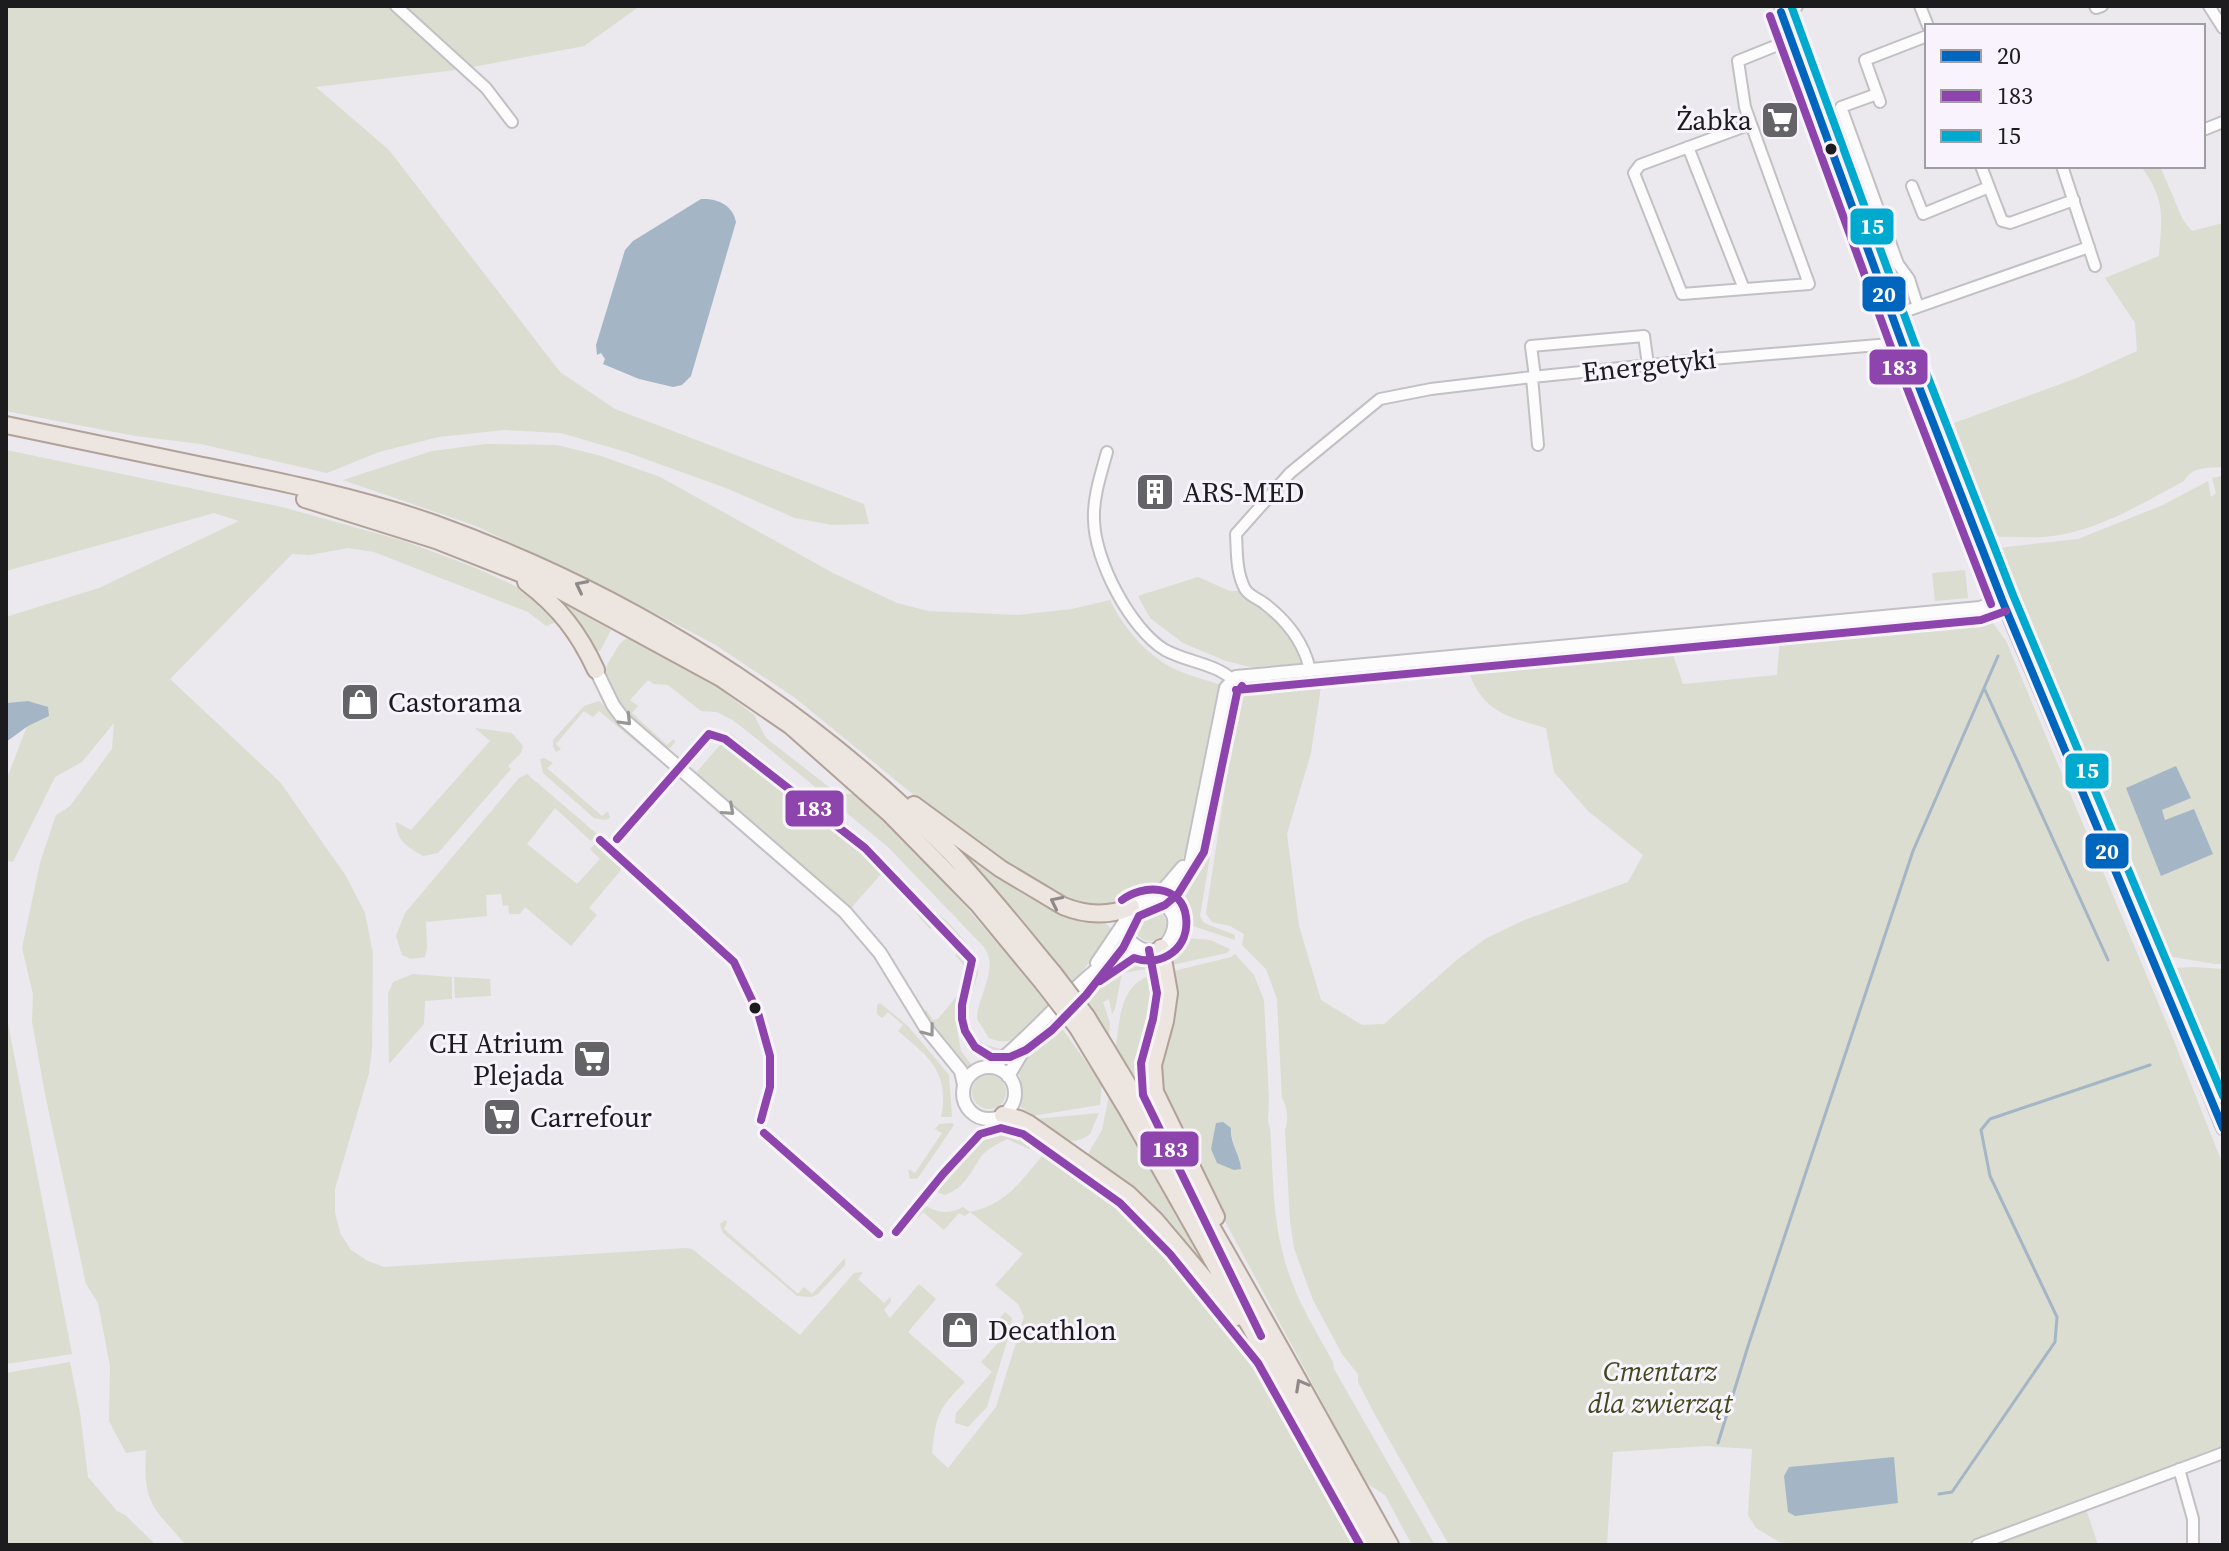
<svg xmlns="http://www.w3.org/2000/svg" width="2229" height="1551" font-family="'Source Serif 4',serif">
  <style>
    .green { fill: #daddd0; fill-rule: evenodd }
    .water { fill: #a4b6c5 }
    .lines { fill: none; stroke-linecap: round; stroke-linejoin: round }
    .stream { stroke: #a4b6c5; stroke-width: 3 }
    .minor-casing { stroke: #c2c0c4; stroke-width: 14 }
    .tertiary-casing { stroke: #c2c0c4; stroke-width: 16 }
    .primary-casing { stroke: #b1a199; stroke-width: 20 }
    .minor { stroke: #fcfcfc; stroke-width: 10 }
    .tertiary { stroke: #fcfcfc; stroke-width: 12 }
    .primary { stroke: #ede5e0; stroke-width: 16 }
    .primary-bridge-casing { stroke: #b1a199; stroke-width: 20; stroke-linecap: butt }
    .primary-bridge { stroke: #ede5e0; stroke-width: 16 }
    .bus-1-casing { stroke: #f8f3fd; stroke-width: 14 }
    .bus-2-casing { stroke: #f8f3fd; stroke-width: 14 }
    .bus-3-casing { stroke: #f8f3fd; stroke-width: 14 }
    .bus-1 { stroke: #0065bd; stroke-width: 8 }
    .bus-2 { stroke: #8e44ad; stroke-width: 8 }
    .bus-3 { stroke: #00a9ce; stroke-width: 8 }
    .oneway { stroke: #8f8a89 }
    .oneway2 { stroke: #979798 }
    .bus-dot { fill: #1c1b1e; stroke: #f8f3fd; stroke-width: 3 }
    .labels { text-anchor: middle; dominant-baseline: central; stroke-width: 6; stroke-linejoin: round; paint-order: stroke }
    .poi-label { font-size: 28px; fill: #1c1b1e; stroke: #f8f3fd; text-anchor: start }
    .street-label { font-size: 28px; fill: #1c1b1e; stroke: #f8f3fd }
    .park-label { font-size: 28px; font-style: italic; fill: #404a1a; stroke: #f8f3fd }
    .line-badge { stroke: #f8f3fd; stroke-width: 3 }
    .badge-label { font-size: 22px; text-anchor: middle; font-weight: bold; fill: #fff }
  </style>
  <rect width="100%" height="100%" fill="#ebe8ee"/>
  <path class="green" d="M6,6H390L451,63L455,70L316,87L389,150L560,372L615,409L864,504L869,524L832,525L795,518L726,488L626,452L561,433L504,430L439,437L379,452L327,473L201,444L135,436L6,411Z
    M401,6H640L584,46L467,68Z
    M2141,166H2160L2183,220L2192,231L2223,223V467C2208,468 2192,466 2184,481C2139,505 2097,532 2044,537C2027,538 2010,536 1993,537L1954,423L2077,378L2137,351L2135,323L2105,278L2159,256C2162,215 2166,201 2141,166Z
    M486,444L557,445L601,456L660,477L833,573L897,603L928,611L1018,615L1072,609L1110,600C1123,628 1150,659 1179,671C1193,677 1207,680 1221,685L1213,712L1186,850L1178,870L1155,891L1133,897L1116,906H1099L1071,900L1041,886L953,827L794,697L714,644L613,591L476,526L343,480L432,451Z
    M6,450L282,507L404,541L476,568L524,590L562,620L546,626L528,612L374,552L348,548L309,555L292,554L170,679L280,782L346,876L365,913L373,954L372,1049L369,1073L335,1189V1212L340,1233L351,1250L368,1261L384,1267L686,1248L692,1249L800,1335L854,1273L863,1272L858,1279L884,1303L890,1297L891,1301L884,1310L890,1318L919,1284L936,1299L908,1332L965,1382C938,1409 936,1415 932,1453L948,1468L996,1407L1024,1317L1018,1304L995,1285L1023,1254L970,1212L965,1216L959,1213L944,1230L923,1212L918,1218L913,1207L919,1201C933,1212 946,1216 963,1207L970,1212C1008,1204 1020,1181 1045,1153L1081,1181L1097,1189L1114,1193L1131,1207L1212,1299L1257,1360L1361,1545H186C152,1506 143,1504 146,1450L126,1453L109,1421L110,1366L98,1303L86,1284L45,1094L32,1021L33,994L22,948L40,863L56,815L70,806L112,749L114,723L82,762L55,777L13,862L6,861V781L27,726L28,701L6,703V617L99,588L239,521L214,513L6,571Z
    M2223,476V964H2215L2167,956L1997,548L2078,539L2163,505L2208,481L2211,497L2216,493L2212,478Z
    M1965,570L1968,598L1935,601L1932,573Z
    M1198,577L1230,591H1246L1287,626L1309,662L1254,668L1226,661L1183,643L1150,618L1138,596Z
    M564,603L611,630L600,651L596,650L586,631Z
    M1990,619L2006,641L2170,1031L2223,1165V1446L1963,1545H1806L1779,1542L1756,1528L1748,1515L1752,1449L1706,1446L1613,1452L1607,1545H1449L1374,1413L1358,1382V1374L1342,1354L1313,1300L1294,1248L1290,1221L1285,1130C1289,1120 1287,1106 1282,1098L1277,999L1266,969L1242,945L1244,934L1230,926L1212,922L1206,914L1239,694H1264L1321,687L1311,753L1287,834L1299,926L1321,1000L1362,1025L1384,1024L1458,959L1485,939L1522,921L1628,882L1643,855L1588,811L1554,772L1546,728C1509,717 1484,713 1469,673L1671,649L1683,684L1777,675L1780,639Z
    M630,637L719,688L754,715L766,738L838,794H856L866,802C931,867 993,934 1049,1007C1031,1025 1018,1050 989,1038L977,1019C977,996 1000,969 984,947L888,847L757,739L734,721L717,712L701,711L668,685L654,684L648,680L630,700L638,706L632,713L667,745L674,739L675,742L670,748C651,742 607,694 606,672C606,665 610,660 613,655C618,646 621,640 630,637Z
    M599,701L657,755L658,760L599,711L593,717L584,711L556,744L561,749L556,752L553,747V740L584,706Z
    M1229,703L1233,718L1200,916L1204,923L1235,935V940L1187,924L1180,917L1178,906L1197,858Z
    M475,728L512,733L523,746L521,753L508,766L511,769L438,853L423,856C408,847 396,841 396,822L411,830L490,741Z
    M730,733L872,847L890,864L851,908L696,773Z
    M544,758L553,763L547,768L602,816L608,811L610,818L605,820L594,818L543,773L540,759Z
    M527,774L597,834L591,841L555,808L527,844L577,884L600,859L590,849L601,838L626,860V864L589,908L597,915L571,946L525,907L520,914H509L508,905L503,906L501,894L486,895L487,916L426,922L427,948L425,957L411,959L402,955L396,936L405,913L519,778Z
    M959,850C991,871 1032,905 1068,916C1085,920 1104,914 1113,932L1073,983L1013,908Z
    M922,907C941,907 980,954 978,974L958,1035L961,1051L971,1064L968,1067L923,1012L926,1010L933,1020L938,1019L973,976L955,955L962,951L961,945L957,946L955,939H952L949,933H945L943,927L930,929L917,914Z
    M1134 925a16 16 0 1 1 32 0a16 16 0 1 1-32 0Z
    M1186,938L1210,940L1230,949L1227,953L1167,966L1171,949Z
    M1235,954L1254,975L1264,1000L1269,1099L1268,1122L1270,1128C1273,1169 1272,1211 1282,1250C1291,1291 1313,1326 1333,1362L1334,1369L1435,1545H1412L1385,1495L1366,1483L1219,1210L1162,1087L1160,1077L1170,972L1231,957ZM1231,1128L1234,1151L1240,1160L1230,1167L1217,1162L1211,1148L1215,1133Z
    M1134,956L1143,957L1153,968L1122,973L1115,1009L1112,1014L1109,999L1103,1002L1110,1023L1109,1037L1081,994L1112,962Z
    M2195,967L2223,969V1095L2173,968Z
    M413,974L452,977V999L425,1001L424,1024L389,1064L388,994L393,982Z
    M1157,974L1161,1002L1150,1048L1167,1129L1116,1046C1120,1016 1121,980 1157,974Z
    M454,977L490,979L491,996L455,998Z
    M880,1003L908,1026L949,1075L952,1117H941C950,1072 929,1057 898,1031L903,1025L888,1012L882,1018L877,1014V1005Z
    M6,1013L72,1354L6,1364Z
    M1055,1019L1102,1084L1100,1105L1032,1116L1021,1107L1022,1091L1018,1067L1040,1033Z
    M968,1027L983,1044L1004,1050L992,1060L977,1056L967,1041Z
    M972 1092a17 17 0 1 1 34 0a17 17 0 1 1-34 0Z
    M1109,1096L1119,1110L1208,1268L1200,1267L1089,1158L1088,1154L1102,1130Z
    M1099,1113L1090,1134C1069,1151 1052,1132 1035,1119Z
    M952,1123L954,1125L918,1178L910,1179L908,1169L915,1173L942,1133L935,1129L939,1124Z
    M1011,1129L1024,1136L1036,1146L1029,1149L1007,1139C998,1144 986,1149 980,1158C970,1174 964,1188 945,1195L937,1192L932,1182L965,1140Z
    M725,1220L727,1222L724,1229L798,1294L804,1287L812,1294L845,1258V1265L818,1294L812,1297L797,1296L723,1233L720,1224Z
    M1005,1312L1012,1318L1011,1328L987,1407L968,1427L955,1423L956,1413L992,1372L981,1362L1011,1328L1000,1318Z
    M70,1362L80,1413L88,1477L117,1511L125,1515L156,1545H6V1373Z
    M2086,1509L2098,1545H1999Z"/>
  <path class="water" d="M701,199C717,198 733,205 736,222L691,376L682,385L673,387L639,379L603,364L605,359L601,353L597,355L596,345L625,250L633,241Z
    M28,701L48,707L49,716L28,726L6,742V703Z
    M2176,766L2191,798L2162,810L2165,820L2194,809L2213,854L2161,876L2126,788Z
    M1223,1122L1231,1128C1230,1145 1240,1154 1241,1169L1234,1170L1217,1163L1211,1149L1216,1123Z
    M1894,1457L1898,1503L1795,1516L1788,1512L1784,1476L1789,1467Z"/>
  <g class="lines">
    <path class="stream" d="M1985,690L2108,960
      M1718,1443L1749,1343L1913,851L1998,656
      M1939,1494L1952,1492L2055,1342L2057,1317L1990,1176L1981,1130L1990,1119L2150,1065"/>
    <defs>
      <path id="minor" d="M396,6L486,88L512,122
        M1920,6L1928,26
        M2095,6L2096,8L2102,6
        M2209,6L2223,28
        M1877,94L1841,107L1898,264L1909,279L1918,307
        M1880,102L1865,60L1927,36
        M1751,124L1640,165L1634,173L1682,294L1809,284L1751,124L1745,107L1738,61L1790,40
        M2203,130L2223,122
        M1688,147L1744,289
        M1981,166L2002,221L2010,223L2074,200
        M2062,166L2095,266
        M1912,186L1923,214L1989,187
        M1892,316L2089,247
        M1532,377L1538,445
        M1535,377L1531,346L1644,336L1648,365
        M1107,452C1101,474 1093,497 1094,519C1094,559 1130,629 1165,650C1187,662 1213,663 1232,679
        M1310,670C1304,643 1287,621 1265,604C1259,599 1249,596 1245,589C1236,572 1237,552 1236,534L1290,473L1380,399L1431,389L1532,377L1700,360L1902,343
        M2179,1469L2193,1519V1545
        M1977,1545L2223,1453"/>
      <path id="tertiary" d="M1796,6L1781,12L1902,343L2002,600L2179,1018L2223,1128
        M596,670L613,705L624,720L845,912L880,953L926,1028L961,1071L964,1085
        M1171,912L1176,894L1191,862L1226,688L1236,677L1980,608L2002,600
        M1130,941C1168,977 1199,900 1146,900
        M1097,963L1124,923L1131,907L1159,895L1183,867
        M990,1067C1004,1059 1013,1049 1024,1039C1059,1006 1090,969 1133,944
        M963 1093a26 26 0 1 1 52 0a26 26 0 1 1-52 0Z
        M1008,1076L1027,1044"/>
      <path id="primary" d="M6,425C70,438 134,452 198,465C277,481 358,497 435,524C629,594 807,705 951,853C987,891 1020,933 1054,974
        M305,499L436,540L550,585L721,678L791,726L889,813L978,904L1044,984
        M526,582C559,607 579,633 596,670
        M914,805L1001,869L1063,906C1085,915 1109,916 1131,907
        M1161,948L1169,993L1165,1021L1153,1065L1155,1092L1216,1217
        M1086,1016C1193,1189 1291,1367 1390,1545
        M1078,1028L1127,1109L1374,1545
        M1003,1115L1019,1119L1029,1124L1128,1194L1155,1220L1237,1317"/>
    </defs>
    <use href="#minor" class="minor-casing"/>
    <use href="#tertiary" class="tertiary-casing"/>
    <use href="#primary" class="primary-casing"/>
    <use href="#minor" class="minor"/>
    <use href="#tertiary" class="tertiary"/>
    <use href="#primary" class="primary"/>
    <defs>
      <path id="primary-bridge" d="M1054,974L1086,1016
        M1044,984L1078,1028"/>
    </defs>
    <use href="#primary-bridge" class="primary-bridge-casing"/>
    <use href="#primary-bridge" class="primary-bridge"/>
    <defs>
      <path id="bus-1" d="M1781,12L1902,343L2002,600L2223,1128"/>
      <path id="bus-2" d="M1770,16L1891,347L1991,604
        M1236,690L1981,620L2006,611
        M617,839L709,734L725,739L865,848L972,960L962,1005V1019L965,1031L975,1047L991,1057H1010L1026,1050L1052,1030L1086,995L1123,948L1139,916L1165,905L1178,894L1204,852L1237,693L1242,686
        M600,840L734,962L758,1013L770,1056V1087L761,1120
        M1149,950L1157,993L1153,1019L1141,1063L1143,1095L1261,1336
        M1100,981L1134,958C1162,968 1190,948 1186,917C1182,884 1142,884 1122,900
        M764,1133L879,1234
        M896,1232L943,1174L980,1134L1001,1128L1023,1134L1120,1203L1170,1254L1258,1363L1360,1545"/>
      <path id="bus-3" d="M1792,8L1913,339L2013,595L2223,1096"/>
    </defs>
    <use href="#bus-1" class="bus-1-casing"/>
    <use href="#bus-2" class="bus-2-casing"/>
    <use href="#bus-3" class="bus-3-casing"/>
    <use href="#bus-1" class="bus-1"/>
    <use href="#bus-2" class="bus-2"/>
    <use href="#bus-3" class="bus-3"/>
  </g>
  <defs><path id="oneway-chevron" d="M-2-3.5L2.5 0L-2 3.5" fill="none" stroke-width="1.6" stroke-linecap="round" stroke-linejoin="round" transform="scale(2)"/></defs>
  <g class="oneway">
    <use href="#oneway-chevron" transform="translate(581 586) rotate(-153)"/>
    <use href="#oneway-chevron" transform="translate(1056 902) rotate(-154)"/>
    <use href="#oneway-chevron" transform="translate(1301 1385) rotate(-119)"/>
  </g>
  <g class="oneway2">
    <use href="#oneway-chevron" transform="translate(626 720) rotate(46)"/>
    <use href="#oneway-chevron" transform="translate(729 810) rotate(42)"/>
    <use href="#oneway-chevron" transform="translate(929 1031) rotate(53)"/>
  </g>
  <defs>
    <symbol id="supermarket-square" viewBox="-11 -11 22 22"><rect x="-9" y="-9" width="18" height="18" rx="4" fill="#646367" stroke="#f8f3fd"/><path d="M-6-5.5h2.5l.6 2H6L4.5 2H-2.5L-4.4-4H-6ZM-1.5 3.2a1.3 1.3 0 1 0 .1 0ZM3 3.2a1.3 1.3 0 1 0 .1 0Z" fill="#fff"/></symbol>
    <symbol id="building-square" viewBox="-11 -11 22 22"><rect x="-9" y="-9" width="18" height="18" rx="4" fill="#646367" stroke="#f8f3fd"/><path d="M-4-6H4V6H1V3H-1V6H-4ZM-2.5-4.3h1.7v1.8h-1.7ZM.8-4.3h1.7v1.8H.8ZM-2.5-1h1.7V.8h-1.7ZM.8-1h1.7V.8H.8Z" fill="#fff"/></symbol>
    <symbol id="shop-square" viewBox="-11 -11 22 22"><rect x="-9" y="-9" width="18" height="18" rx="4" fill="#646367" stroke="#f8f3fd"/><path d="M-5-2.5h2.3a2.7 3.5 0 0 1 5.4 0H5L5.5 6h-11ZM-1.5-2.5h3a1.5 2.3 0 0 0-3 0Z" fill="#fff"/></symbol>
  </defs>
  <g fill-rule="evenodd">
    <use href="#supermarket-square" x="1758" y="98" width="44" height="44"/>
    <use href="#building-square" x="1133" y="470" width="44" height="44"/>
    <use href="#shop-square" x="338" y="680" width="44" height="44"/>
    <use href="#supermarket-square" x="570" y="1037" width="44" height="44"/>
    <use href="#supermarket-square" x="480" y="1095" width="44" height="44"/>
    <use href="#shop-square" x="938" y="1308" width="44" height="44"/>
  </g>
  <g class="bus-dot">
    <circle cx="1831" cy="149" r="7"/>
    <circle cx="755" cy="1008" r="7"/>
  </g>
  <g class="labels">
    <g class="poi-label">
      <text x="1752" y="120" text-anchor="end">Żabka</text>
      <text x="1183" y="492">ARS-MED</text>
      <text x="388" y="702">Castorama</text>
      <text x="564" y="1043" text-anchor="end">CH Atrium<tspan x="564" dy="32">Plejada</tspan></text>
      <text x="530" y="1117">Carrefour</text>
      <text x="988" y="1330">Decathlon</text>
    </g>
    <g class="street-label">
      <text transform="translate(1649 365) rotate(-6)">Energetyki</text>
    </g>
    <g class="park-label">
      <text x="1660" y="1371">Cmentarz<tspan x="1660" dy="32">dla zwierząt</tspan></text>
    </g>
  </g>
  <g class="line-badge">
    <rect x="1849" y="207" width="46" height="39" rx="8" fill="#00a9ce"/>
    <rect x="1861" y="275" width="46" height="38" rx="8" fill="#0065bd"/>
    <rect x="1868" y="348" width="61" height="38" rx="8" fill="#8e44ad"/>
    <rect x="2064" y="752" width="46" height="38" rx="8" fill="#00a9ce"/>
    <rect x="784" y="789" width="61" height="39" rx="8" fill="#8e44ad"/>
    <rect x="2084" y="832" width="46" height="38" rx="8" fill="#0065bd"/>
    <rect x="1139" y="1130" width="61" height="38" rx="8" fill="#8e44ad"/>
  </g>
  <g class="badge-label">
    <text x="1872" y="234">15</text>
    <text x="1884" y="302">20</text>
    <text x="1899" y="375">183</text>
    <text x="2087" y="778">15</text>
    <text x="814" y="816">183</text>
    <text x="2107" y="859">20</text>
    <text x="1170" y="1157">183</text>
  </g>
  <rect width="2229" height="1551" fill="none" stroke="#1c1b1e" stroke-width="16"/>
  <rect x="1925" y="24" width="280" height="144" fill="#f8f3fd" stroke="#a09da4" stroke-width="2"/>
  <rect x="1941" y="50" width="40" height="12" fill="#0065bd" stroke="#a09da4" stroke-width="2"/>
  <text x="1997" y="64" font-size="24" fill="#1c1b1e">20</text>
  <rect x="1941" y="90" width="40" height="12" fill="#8e44ad" stroke="#a09da4" stroke-width="2"/>
  <text x="1997" y="104" font-size="24" fill="#1c1b1e">183</text>
  <rect x="1941" y="130" width="40" height="12" fill="#00a9ce" stroke="#a09da4" stroke-width="2"/>
  <text x="1997" y="144" font-size="24" fill="#1c1b1e">15</text>
</svg>
